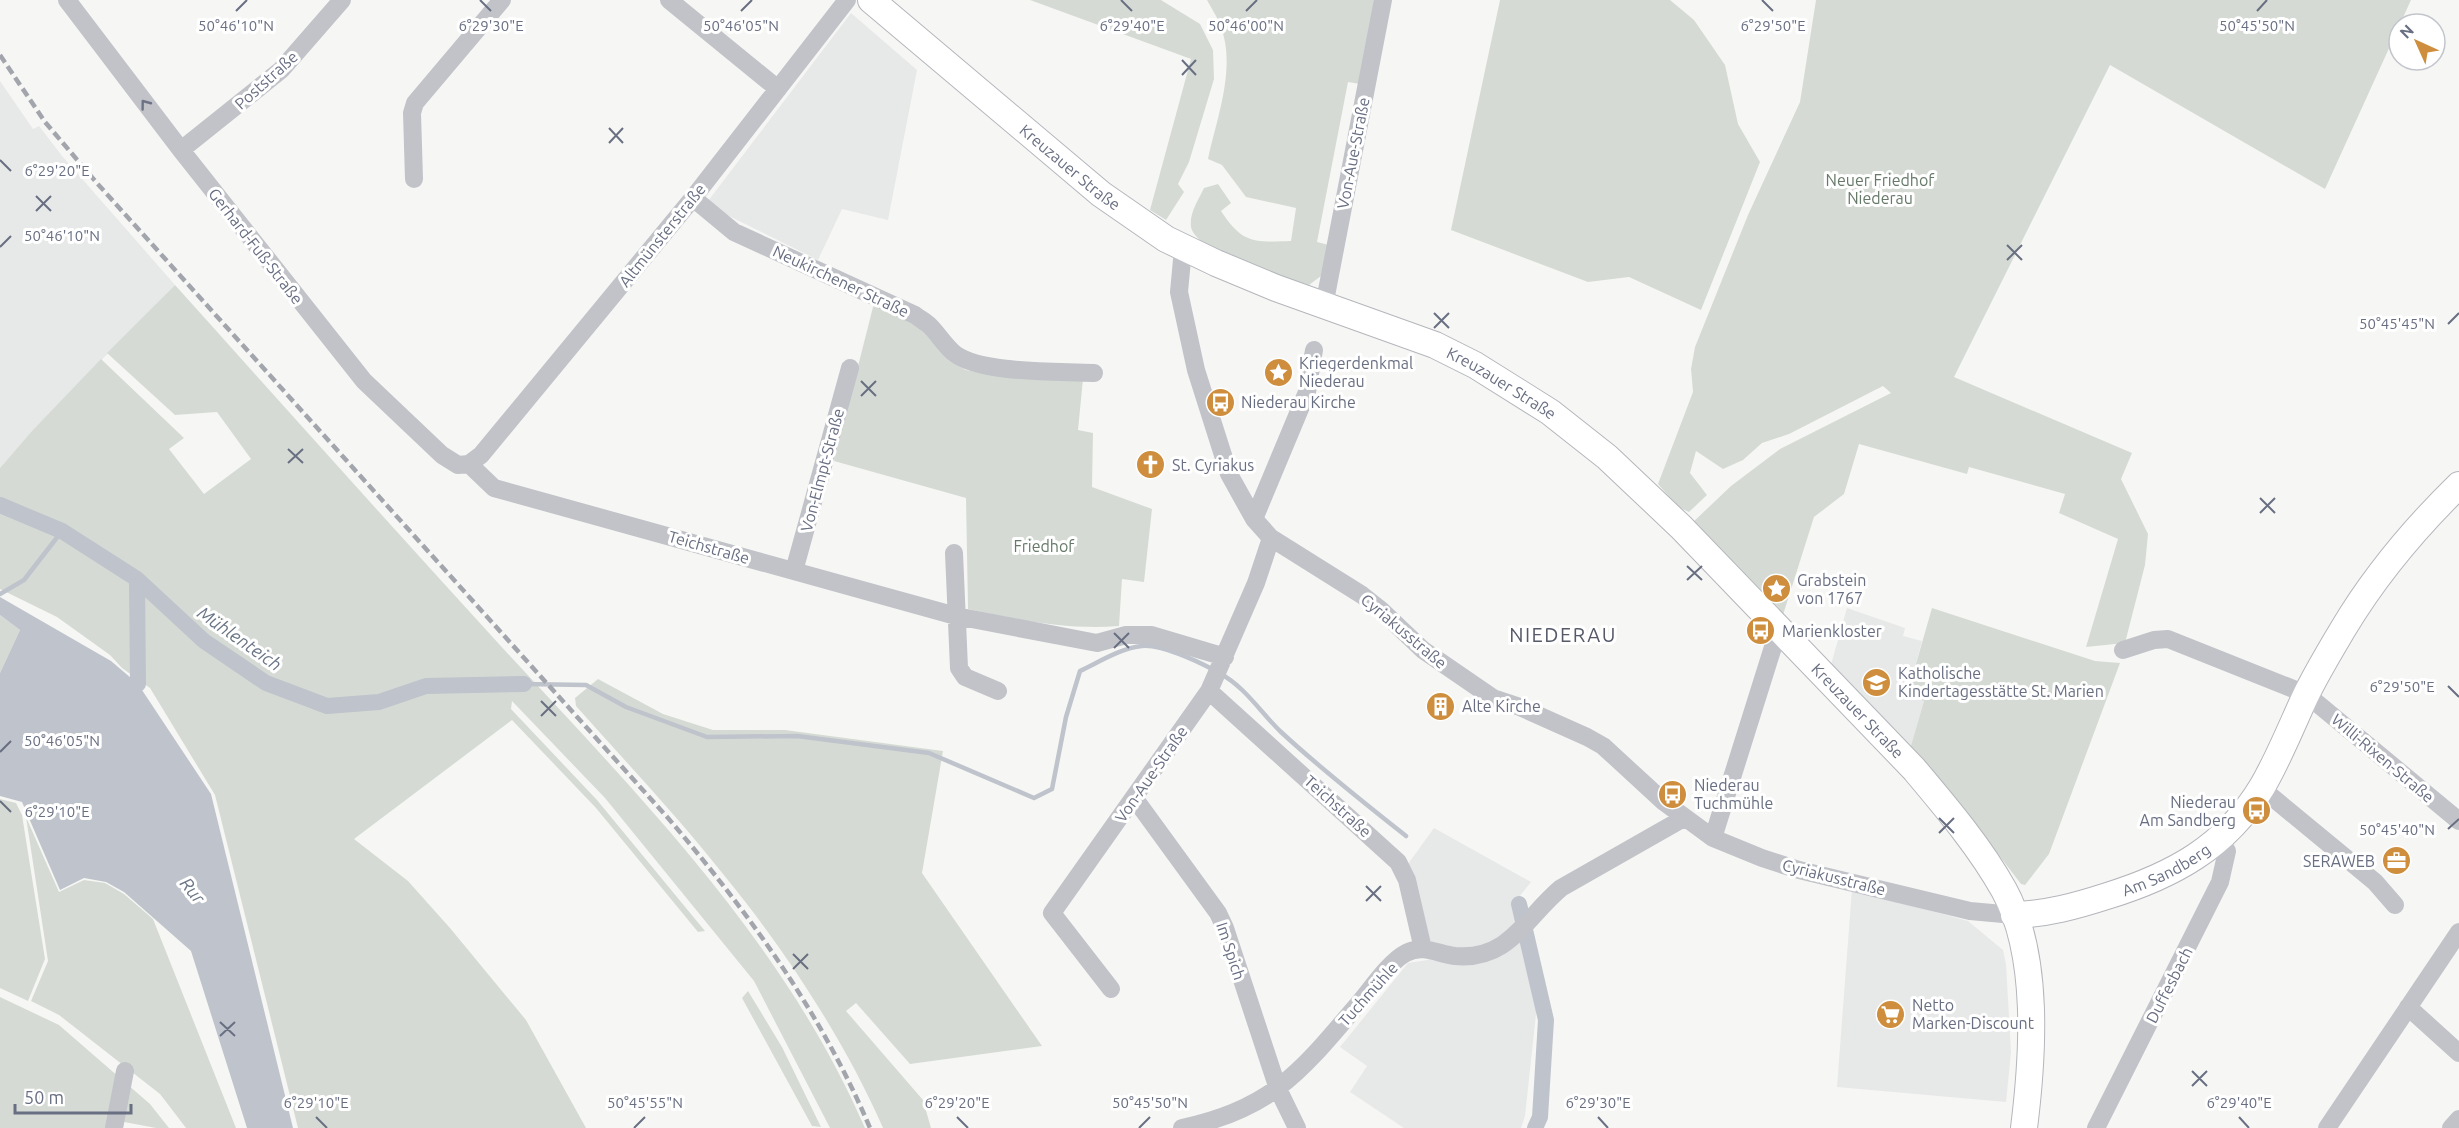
<svg xmlns="http://www.w3.org/2000/svg" width="2459" height="1128" font-family="Ubuntu,sans-serif">
  <style>
    .built { fill: #e7e8e8 }
    .green { fill: #d5dbd4 }
    .water { fill: #bfc3cb }
    .lines { fill: none; stroke-linecap: round; stroke-linejoin: round }
    .stream { stroke: #bfc3cb; stroke-width: 4.5 }
    .canal { stroke: #bfc3cb; stroke-width: 16 }
    .secondary-casing { stroke: #b4b6bc; stroke-width: 28 }
    .street { stroke: #c1c3c8; stroke-width: 18 }
    .secondary { stroke: #fff; stroke-width: 26 }
    .rail { stroke: #a3a5ad; stroke-width: 4.5; stroke-dasharray: 9 4.5; stroke-linecap: butt }
    .oneway { stroke: #6d7386 }
    .ticks { fill: none; stroke: #696f82; stroke-width: 2 }
    .labels { text-anchor: middle; dominant-baseline: central; stroke-width: 6; stroke-linejoin: round; paint-order: stroke }
    .street-label { font-size: 16px; fill: #696f82; stroke: #fff }
    .park-label { font-size: 16px; fill: #677a6a; stroke: #fff }
    .poi-label { font-size: 16px; fill: #696f82; stroke: #fff; text-anchor: start }
    .water-label { font-size: 18px; font-style: italic; fill: #6a7585; stroke: #fff }
    .quarter-label { font-size: 20px; letter-spacing: 1.5px; fill: #565a68; stroke: #fff }
    .ticks-label { font-size: 15px; text-anchor: middle; fill: #696f82; stroke: #fff; stroke-width: 6; stroke-linejoin: round; paint-order: stroke }
  </style>
  <rect width="100%" height="100%" fill="#f6f7f4"/>
  <path class="built" d="M851,13L917,70L888,220L842,209L818,260L721,212L708,201Z
    M0,81L33,129L39,126L63,157L175,285L31,432L0,468Z
    M1847,608L1905,628L1903,636L1922,641L1907,695L1924,701L1910,749L1830,668Z
    M1434,828L1531,882L1519,897L1515,924L1538,996L1525,1116L1521,1128H1404L1350,1092L1367,1066L1340,1047L1408,963L1434,959L1408,864Z
    M1852,889L1968,921L2003,950L2006,964L2011,1052L2006,1102L1837,1087Z"/>
  <path class="green" d="M1030,0H1161L1200,24L1213,50L1214,79L1189,162L1178,184L1184,192L1166,220L1150,210L1191,59Z
    M1207,0H1377L1360,84L1348,82L1317,242L1329,245L1321,276L1309,285C1285,278 1196,253 1191,227C1189,213 1199,199 1204,188L1218,184L1231,203L1221,211C1243,244 1253,242 1291,241L1296,208L1246,197L1222,165L1208,159C1217,117 1237,66 1220,25C1217,16 1211,8 1207,0Z
    M1500,0H1670L1694,20L1725,65L1738,124L1760,162L1701,310L1629,277L1588,282L1451,230Z
    M1816,0H2411L2325,189L2110,65L1954,377L2132,453L2121,479L2148,534L2145,565L2125,643L2086,647L2118,539L2059,513L2065,494L1969,467L1967,474L1859,444L1844,494L1814,517L1782,618L1691,524L1731,486L1780,449L1891,393L1883,386L1789,434L1762,443L1743,460L1723,469L1696,451L1690,473L1707,495L1689,512L1678,507L1658,484L1693,392L1691,369L1695,347L1748,215L1800,102Z
    M175,285C283,405 390,525 499,644C637,794 782,938 865,1128H830L754,981L605,798L512,701L511,709L597,800L705,931L698,932L596,808L512,720L354,839L408,881L450,928L526,1020L586,1128H298L215,795L150,688L122,668L110,655L57,617L0,589V468L31,432L101,359L184,438L169,449L204,494L251,459L217,412L175,415L107,353Z
    M874,303L925,330L949,361L966,370L999,376L1083,379L1078,430L1093,433L1092,487L1152,509L1144,582L1122,579L1119,626C1068,630 1017,620 968,609L966,498L834,461Z
    M1932,608L2095,661L2120,663L2049,854L2025,885L2021,884L1958,802L1910,749L1924,701L1907,695Z
    M0,615L20,630L0,673Z
    M598,679L663,714L713,730H785L943,751L922,873L1042,1046L910,1064L856,1003L846,1011L923,1100L931,1128H883C845,1041 784,948 723,874C677,816 625,761 576,706L575,698Z
    M0,799L16,803L22,815L45,959L28,1001L0,988Z
    M26,817L59,892L84,880L105,883L124,894L153,919L236,1128H186L160,1094L59,1015L31,1001L48,961Z
    M748,991L782,1047L821,1127L812,1126L742,998Z
    M0,997L59,1025L150,1104L169,1128H156L108,1119L107,1128H0Z"/>
  <path class="water" d="M0,597L111,661L138,684L211,794L293,1128H247L191,951L124,892L106,882L84,878L60,890L22,802L0,796V673L20,630L0,615Z"/>
  <g class="lines">
    <path class="stream" d="M0,594L24,580L62,531
      M1221,674C1246,688 1261,713 1281,732C1321,769 1363,802 1406,836
      M524,684L586,685L626,707L707,737L797,736L929,753L1034,798L1052,789L1066,717L1080,671C1099,662 1121,648 1142,646C1161,644 1197,661 1214,670"/>
    <path class="canal" d="M0,505L62,531L137,579L204,641L266,683L327,706L379,702L426,686L524,684
      M137,579L138,684
      M1519,904L1546,1020L1540,1117L1535,1128"/>
    <defs>
      <g id="secondary">
        <path id="s1" d="M871,0L1101,194L1166,239L1216,263L1276,288L1435,345L1475,365L1550,412L1607,457L1681,527L1914,769C1946,807 1980,847 2004,890C2040,956 2033,1056 2024,1128"/>
        <path id="s2" d="M2014,915C2047,914 2076,906 2107,896C2172,876 2226,847 2262,787C2279,758 2291,727 2305,697C2316,674 2330,651 2343,629C2374,577 2415,528 2459,485"/>
      </g>
    </defs>
    <use href="#secondary" class="secondary-casing"/>
    <path class="street" d="M67,0L181,150L364,381L442,455L458,465L469,464
      M669,0L778,89
      M181,150L281,70L342,0
      M414,179L412,113L415,103L502,0
      M693,198L734,232L915,315C920,319 926,322 930,326C939,335 945,346 955,354C983,374 1058,371 1094,373
      M1183,249L1179,292L1196,370L1229,474L1254,519L1271,538L1362,595L1381,610L1423,650L1493,698L1520,707L1587,737L1603,746L1664,802L1713,838L1762,858L1799,870L1970,911L2014,915
      M1324,306L1383,0
      M469,464L494,488L956,616L1097,643L1126,635H1151L1225,657
      M469,464L481,455L693,198L847,0
      M1254,519L1307,392L1314,350
      M954,553L959,668L965,677L998,691
      M794,571L850,368
      M2123,650L2154,640L2168,639L2306,694L2459,821
      M1209,691L1398,862L1407,880L1423,949
      M2261,788L2375,882L2395,905
      M1135,799L1218,913L1225,928L1278,1089L1297,1128
      M1713,838L1779,628
      M1111,989L1052,913L1209,691L1256,583L1271,538
      M2408,1007L2459,1053
      M114,1128L125,1071
      M1182,1128C1273,1109 1302,1070 1359,1003C1371,989 1390,961 1406,953C1423,944 1438,954 1455,956C1509,961 1526,917 1561,888L1684,818
      M2096,1128L2220,882L2227,851L2219,839
      M2327,1128L2459,932
      M2451,1128L2459,1119"/>
    <use href="#secondary" class="secondary"/>
    <path class="rail" d="M0,55L45,122L96,182L668,818C749,913 821,1012 870,1128"/>
  </g>
  <defs><path id="oneway-chevron" d="M-2-3.5L2.5 0L-2 3.5" fill="none" stroke-width="1.6" stroke-linecap="round" stroke-linejoin="round" transform="scale(1.5)"/></defs>
  <use class="oneway" href="#oneway-chevron" transform="translate(145 104) rotate(-127)"/>
  <path class="ticks" d="M480,0L491,11M1121,0L1132,11M1762,0L1773,11M236,11L247,0M741,11L752,0M1246,11L1257,0M2257,11L2267,0M1182,60L1196,75M1182,75L1196,60M609,128L623,143M609,143L623,128M0,160L11,171M36,196L51,211M36,211L51,196M2007,245L2022,260M0,247L11,236M2007,260L2022,245M1434,313L1449,328M2448,324L2459,313M1434,328L1449,313M861,381L876,396M861,396L876,381M288,449L303,463M288,463L303,449M2260,498L2275,513M2260,513L2275,498M1687,566L1702,580M1687,580L1702,566M1114,633L1129,648M1114,648L1129,633M2448,686L2459,697M541,701L556,716M541,716L556,701M0,752L11,741M0,801L11,812M1939,818L1954,833M2448,829L2459,819M1939,833L1954,818M1366,886L1381,901M1366,901L1381,886M793,954L808,969M793,969L808,954M220,1022L235,1036M220,1036L235,1022M2192,1071L2207,1086M2192,1086L2207,1071M316,1117L327,1128M957,1117L968,1128M1598,1117L1608,1128M2239,1117L2249,1128M634,1128L645,1117M1139,1128L1150,1117"/>
  <defs>
    <symbol id="sight-disc" viewBox="-11 -11 22 22"><circle r="9.5" fill="#ce8e3d" stroke="#fff"/><path d="M0-6L1.8-2.2L6-1.7L2.9 1.2L3.7 5.4L0 3.3L-3.7 5.4L-2.9 1.2L-6-1.7L-1.8-2.2Z" fill="#fff"/></symbol>
    <symbol id="bus-disc" viewBox="-11 -11 22 22"><circle r="9.5" fill="#ce8e3d" stroke="#fff"/><path d="M-5-6H5V4H4V6H2V4H-2V6H-4V4H-5ZM-3.5-4V0h7V-4ZM-3.5 1.2v1.5H-2V1.2ZM2 1.2v1.5H3.5V1.2Z" fill="#fff"/></symbol>
    <symbol id="church-disc" viewBox="-11 -11 22 22"><circle r="9.5" fill="#ce8e3d" stroke="#fff"/><path d="M-1.2-6h2.4v3.5h3.3v2.4h-3.3V6h-2.4V-.1h-3.3v-2.4h3.3Z" fill="#fff"/></symbol>
    <symbol id="school-disc" viewBox="-11 -11 22 22"><circle r="9.5" fill="#ce8e3d" stroke="#fff"/><path d="M0-5L7-2L0 1L-7-2ZM-4 1L0 2.5L4 1V4Q0 6-4 4Z" fill="#fff"/></symbol>
    <symbol id="building-disc" viewBox="-11 -11 22 22"><circle r="9.5" fill="#ce8e3d" stroke="#fff"/><path d="M-4-6H4V6H1V3H-1V6H-4ZM-2.5-4.3h1.7v1.8h-1.7ZM.8-4.3h1.7v1.8H.8ZM-2.5-1h1.7V.8h-1.7ZM.8-1h1.7V.8H.8Z" fill="#fff"/></symbol>
    <symbol id="office-disc" viewBox="-11 -11 22 22"><circle r="9.5" fill="#ce8e3d" stroke="#fff"/><path d="M-6-3h4V-5.5h4V-3h4V5H-6ZM-1-4.5V-3h2v-1.5ZM-6 0V1H6V0Z" fill="#fff"/></symbol>
    <symbol id="supermarket-disc" viewBox="-11 -11 22 22"><circle r="9.5" fill="#ce8e3d" stroke="#fff"/><path d="M-6-5.5h2.5l.6 2H6L4.5 2H-2.5L-4.4-4H-6ZM-1.5 3.2a1.3 1.3 0 1 0 .1 0ZM3 3.2a1.3 1.3 0 1 0 .1 0Z" fill="#fff"/></symbol>
  </defs>
  <g fill-rule="evenodd">
    <use href="#sight-disc" x="1262" y="356" width="33" height="33"/>
    <use href="#bus-disc" x="1204" y="386" width="33" height="33"/>
    <use href="#church-disc" x="1134" y="448" width="33" height="33"/>
    <use href="#sight-disc" x="1760" y="572" width="33" height="33"/>
    <use href="#bus-disc" x="1744" y="614" width="33" height="33"/>
    <use href="#school-disc" x="1860" y="666" width="33" height="33"/>
    <use href="#building-disc" x="1424" y="690" width="33" height="33"/>
    <use href="#bus-disc" x="1656" y="778" width="33" height="33"/>
    <use href="#bus-disc" x="2240" y="794" width="33" height="33"/>
    <use href="#office-disc" x="2380" y="844" width="33" height="33"/>
    <use href="#supermarket-disc" x="1874" y="998" width="33" height="33"/>
  </g>
  <g class="labels">
    <g class="street-label">
      <text transform="translate(266 80) rotate(-42)">Poststraße</text>
      <text transform="translate(1353 153) rotate(-79)">Von-Aue-Straße</text>
      <text stroke="none"><textPath href="#s1" startOffset="260">Kreuzauer Straße</textPath></text>
      <text transform="translate(662 235) rotate(-51)">Altmünsterstraße</text>
      <text transform="translate(256 246) rotate(52)">Gerhard-Fuß-Straße</text>
      <text transform="translate(841 281) rotate(25)">Neukirchener Straße</text>
      <text stroke="none"><textPath href="#s1" startOffset="746">Kreuzauer Straße</textPath></text>
      <text transform="translate(822 470) rotate(-75)">Von-Elmpt-Straße</text>
      <text transform="translate(709 547) rotate(16)">Teichstraße</text>
      <text transform="translate(1404 631) rotate(40)">Cyriakusstraße</text>
      <text stroke="none"><textPath href="#s1" startOffset="1232">Kreuzauer Straße</textPath></text>
      <text transform="translate(2383 758) rotate(40)">Willi-Rixen-Straße</text>
      <text transform="translate(1151 774) rotate(-55)">Von-Aue-Straße</text>
      <text transform="translate(1338 806) rotate(42)">Teichstraße</text>
      <text stroke="none"><textPath href="#s2" startOffset="160">Am Sandberg</textPath></text>
      <text transform="translate(1834 877) rotate(14)">Cyriakusstraße</text>
      <text transform="translate(1231 951) rotate(72)">Im Spich</text>
      <text transform="translate(2169 985) rotate(-63)">Duffesbach</text>
      <text transform="translate(1368 994) rotate(-48)">Tuchmühle</text>
    </g>
    <g class="park-label">
      <text x="1880" y="180">Neuer Friedhof<tspan x="1880" dy="18">Niederau</tspan></text>
      <text x="1044" y="546">Friedhof</text>
    </g>
    <g class="poi-label">
      <text x="1299" y="363">Kriegerdenkmal<tspan x="1299" dy="18">Niederau</tspan></text>
      <text x="1241" y="402">Niederau Kirche</text>
      <text x="1172" y="465">St. Cyriakus</text>
      <text x="1797" y="580">Grabstein<tspan x="1797" dy="18">von 1767</tspan></text>
      <text x="1782" y="631">Marienkloster</text>
      <text x="1898" y="673">Katholische<tspan x="1898" dy="18">Kindertagesstätte St. Marien</tspan></text>
      <text x="1462" y="706">Alte Kirche</text>
      <text x="1694" y="785">Niederau<tspan x="1694" dy="18">Tuchmühle</tspan></text>
      <text x="2236" y="802" text-anchor="end">Niederau<tspan x="2236" dy="18">Am Sandberg</tspan></text>
      <text x="2375" y="861" text-anchor="end">SERAWEB</text>
      <text x="1912" y="1005">Netto<tspan x="1912" dy="18">Marken-Discount</tspan></text>
    </g>
    <g class="water-label">
      <text transform="translate(240 638) rotate(35)">Mühlenteich</text>
      <text transform="translate(193 890) rotate(51)">Rur</text>
    </g>
    <g class="quarter-label">
      <text x="1563" y="634">NIEDERAU</text>
    </g>
  </g>
  <g class="ticks-label">
    <text x="491" y="31">6°29'30"E</text>
    <text x="741" y="31">50°46'05"N</text>
    <text x="1132" y="31">6°29'40"E</text>
    <text x="1246" y="31">50°46'00"N</text>
    <text x="1773" y="31">6°29'50"E</text>
    <text x="236" y="31">50°46'10"N</text>
    <text x="2257" y="31">50°45'50"N</text>
    <text x="57" y="176">6°29'20"E</text>
    <text x="62" y="241">50°46'10"N</text>
    <text x="2397" y="329">50°45'45"N</text>
    <text x="2402" y="692">6°29'50"E</text>
    <text x="62" y="746">50°46'05"N</text>
    <text x="57" y="817">6°29'10"E</text>
    <text x="2397" y="835">50°45'40"N</text>
    <text x="645" y="1108">50°45'55"N</text>
    <text x="1150" y="1108">50°45'50"N</text>
    <text x="316" y="1108">6°29'10"E</text>
    <text x="957" y="1108">6°29'20"E</text>
    <text x="1598" y="1108">6°29'30"E</text>
    <text x="2239" y="1108">6°29'40"E</text>
  </g>
  <g transform="translate(2417 42) rotate(315)"><circle r="28" fill="#ffffff" stroke="#c3c5cd" stroke-width="1.5"/>
  <path d="M0-4.5L10 22L0 15L-10 22Z" fill="#ce8e3d"/>
  <text y="-9" font-size="16" font-weight="bold" text-anchor="middle" fill="#696f82">N</text>
  </g>
  <path d="M15 1104v9h116v-9" fill="none" stroke="#696f82" stroke-width="3"/>
  <text x="24" y="1104" font-size="18" fill="#696f82" stroke="#ffffff" stroke-width="4.5" paint-order="stroke">50 m</text>
</svg>
